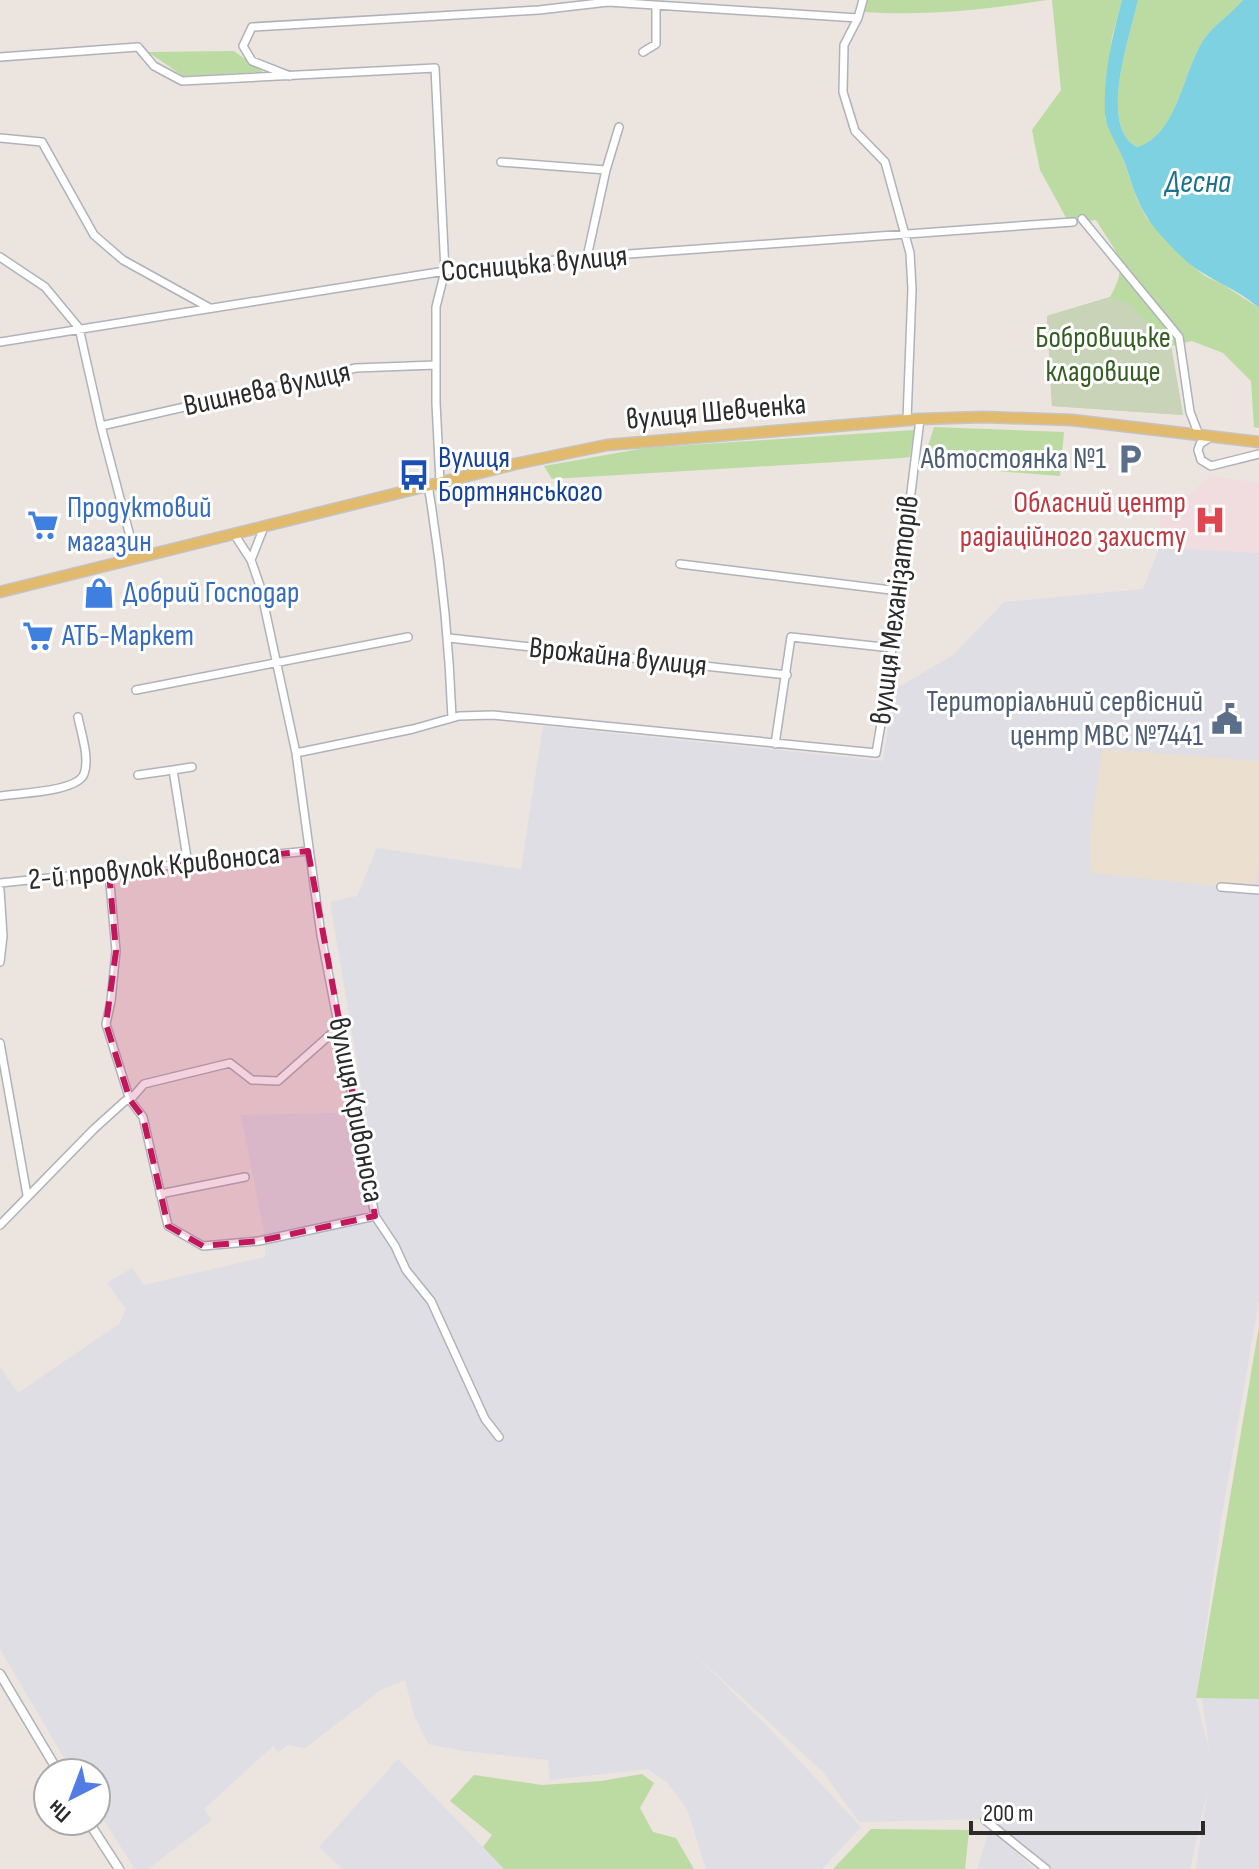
<svg xmlns="http://www.w3.org/2000/svg" width="1259" height="1869" font-family="'Sofia Sans Condensed',sans-serif">
  <style>
    .industrial { fill: #dfdee4 }
    .education { fill: #ebdfd0 }
    .medical { fill: #f1dde0 }
    .green { fill: #bbdba2 }
    .cemetery { fill: #c8d3b8 }
    .water { fill: #7ed1e1 }
    .lines { fill: none; stroke-linecap: round; stroke-linejoin: round }
    .minor-casing { stroke: #afb2ba; stroke-width: 10 }
    .tertiary-casing { stroke: #afb2ba; stroke-width: 11 }
    .primary-casing { stroke: #c4c4c4; stroke-width: 13 }
    .minor { stroke: #fff; stroke-width: 7 }
    .tertiary { stroke: #fff; stroke-width: 8 }
    .primary { stroke: #e1ba6e; stroke-width: 10 }
    .marked { fill: #c2185b; fill-opacity: 0.2; stroke: #c2185b; stroke-width: 6; stroke-dasharray: 16 10; stroke-linejoin: round }
    .labels { text-anchor: middle; dominant-baseline: central; stroke-width: 6; stroke-linejoin: round; paint-order: stroke }
    .street-label { font-size: 30px; fill: #2b2b2b; stroke: #fff }
    .park-label { font-size: 30px; fill: #366023; stroke: #fff }
    .transit-label { font-size: 30px; fill: #164399; stroke: #fff; text-anchor: start }
    .service-label { font-size: 30px; fill: #4e5e75; stroke: #fff; text-anchor: end }
    .health-label { font-size: 30px; fill: #be3a42; stroke: #fff; text-anchor: end }
    .shop-label { font-size: 30px; fill: #366cbe; stroke: #fff; text-anchor: start }
    .water-label { font-size: 32px; font-style: italic; fill: #1d728d; stroke: #fff }
  </style>
  <rect width="100%" height="100%" fill="#ebe4df"/>
  <path class="industrial" d="M1160,547L1259,553V1300L1221,1521L1196,1698L1210,1754L1202,1698L1259,1695V1869H1196L1208,1787L1190,1869H1044L991,1819L859,1822L823,1772L689,1649L768,1727L861,1827L822,1869H706L687,1809L667,1782L647,1769L550,1780L548,1760L465,1751L428,1744L414,1715L405,1680L381,1690L305,1748L288,1745L278,1752L273,1746L204,1809L212,1820L148,1869H135L96,1808V1773H73L0,1649V1367L18,1393L119,1324L126,1309L107,1283L132,1268L144,1285L265,1257V1237L241,1115L338,1113L363,1097L330,902L357,896L377,848L521,869L543,726L883,761L894,690L953,655L1004,602L1143,589Z
    M398,1759L504,1869H342L319,1847Z
    M990,1828L1035,1869H977Z"/>
  <path class="education" d="M1102,749L1259,761V854L1255,890L1092,873L1089,844Z"/>
  <path class="medical" d="M1210,476L1259,483V553L1160,547L1161,494H1191Z"/>
  <path class="green" d="M867,0H1047C982,10 930,16 864,12Z
    M1052,0H1122L1112,37L1106,90L1105,118L1122,156L1137,199L1146,217L1184,259L1205,276L1222,284L1259,308V428L1254,427L1251,381L1223,353L1192,341L1171,346L1183,415L1052,406L1047,316L1110,297C1131,261 1115,252 1096,220L1069,223L1040,170L1032,130L1061,90Z
    M1138,0H1243C1231,14 1215,24 1204,39C1183,70 1178,135 1137,147C1097,126 1131,33 1138,0Z
    M234,51L263,72L183,76L148,52Z
    M934,427L1064,432L1060,476L922,465Z
    M914,430L910,457L902,458L552,479L544,466L645,448Z
    M1259,1326V1699L1196,1698Z
    M642,1774L654,1783L640,1808L653,1832L676,1838L694,1869H504L483,1847L492,1835L450,1801L474,1775L542,1785L601,1781Z
    M871,1829L969,1830L965,1869H833Z"/>
  <path class="cemetery" d="M1110,297L1129,304L1171,346L1183,415L1052,406L1047,316Z"/>
  <path class="water" d="M1122,0H1138C1131,33 1097,127 1137,147C1178,135 1183,70 1204,39C1215,24 1231,14 1243,0H1259V308C1238,289 1209,280 1187,262C1169,245 1147,223 1138,200C1131,185 1128,169 1121,154C1115,141 1107,129 1105,115C1103,76 1112,37 1122,0Z"/>
  <g class="lines">
    <defs>
      <path id="minor" d="M863,0L858,18L844,45L843,92L855,131L885,162L910,253L912,289L907,420
        M643,52L656,44V6
        M0,57L138,47L154,66L182,81L435,68L445,271L436,307V403L440,482
        M290,76L252,61L243,46L252,27L539,10L608,2L858,18
        M0,138L42,142L94,235L123,260L208,307
        M501,162L606,170
        M1082,219L1179,337L1190,412L1199,435
        M0,257L45,287L79,328L101,426L136,559
        M587,257L606,170L619,127
        M0,342L445,271L587,257L1073,222
        M101,426L356,368L436,365
        M1212,436L1200,444L1198,450L1201,460L1211,466L1259,454
        M428,485C441,563 449,639 452,718
        M234,534L251,560L260,586L296,753L321,935L375,1216L395,1246L406,1270L431,1301L485,1419L499,1437
        M251,560L264,527
        M680,564L899,591
        M449,638L787,675
        M136,690L408,637
        M775,744L791,637L892,648
        M296,753L413,729L459,716L493,715L876,753L887,689L920,419
        M173,770L192,767
        M138,775L173,770L188,864
        M0,796C18,793 77,792 84,774C90,758 81,733 78,717
        M109,872L116,951L111,1001L106,1024L130,1100L143,1117L168,1226L203,1246L259,1241L375,1216
        M0,883L308,851
        M1221,887L1259,890
        M0,890L3,936L0,962
        M0,1043L27,1195
        M160,1194L245,1177
        M0,1225L94,1129L125,1101L130,1100L144,1084L230,1063L252,1080L278,1081L340,1026
        M985,1820L1046,1869"/>
      <path id="tertiary" d="M0,1674L59,1773
        M88,1821L119,1869"/>
      <path id="primary" d="M0,592L515,464L607,445L920,419L984,417L1072,420L1259,442"/>
    </defs>
    <use href="#minor" class="minor-casing"/>
    <use href="#tertiary" class="tertiary-casing"/>
    <use href="#primary" class="primary-casing"/>
    <use href="#minor" class="minor"/>
    <use href="#tertiary" class="tertiary"/>
    <use href="#primary" class="primary"/>
  </g>
  <path class="marked" d="M308,851L375,1216L259,1241L203,1246L168,1226L143,1117L130,1100L106,1024L116,951L109,872Z"/>
  <defs>
    <symbol id="parking-bare" viewBox="-9 -9 18 18"><path d="M-3.5-5.5H1a3.5 3.5 0 0 1 0 7H-1V5.5H-3.5ZM-1-3.4V-.6H.8a1.4 1.4 0 0 0 0-2.8Z" fill="#5c6f8a" stroke="#fff" stroke-width="2.5" paint-order="stroke"/></symbol>
    <symbol id="bus-bare" viewBox="-9 -9 18 18"><path d="M-5-6H5V4H4V6H2V4H-2V6H-4V4H-5ZM-3.5-4V0h7V-4ZM-3.5 1.2v1.5H-2V1.2ZM2 1.2v1.5H3.5V1.2Z" fill="#1a4fb4" stroke="#fff" stroke-width="2.5" paint-order="stroke"/></symbol>
    <symbol id="hospital-bare" viewBox="-9 -9 18 18"><path d="M-5-5h3v3.5h4V-5h3V5h-3V1.5h-4V5h-3Z" fill="#e0444e" stroke="#fff" stroke-width="2.5" paint-order="stroke"/></symbol>
    <symbol id="supermarket-bare" viewBox="-9 -9 18 18"><path d="M-6-5.5h2.5l.6 2H6L4.5 2H-2.5L-4.4-4H-6ZM-1.5 3.2a1.3 1.3 0 1 0 .1 0ZM3 3.2a1.3 1.3 0 1 0 .1 0Z" fill="#3f7fe0" stroke="#fff" stroke-width="2.5" paint-order="stroke"/></symbol>
    <symbol id="shop-bare" viewBox="-9 -9 18 18"><path d="M-5-2.5h2.3a2.7 3.5 0 0 1 5.4 0H5L5.5 6h-11ZM-1.5-2.5h3a1.5 2.3 0 0 0-3 0Z" fill="#3f7fe0" stroke="#fff" stroke-width="2.5" paint-order="stroke"/></symbol>
    <symbol id="civic-bare" viewBox="-9 -9 18 18"><path d="M-.6-6.5H3V-4.5H.6V-3L4-1V1h2V6H-6V1h2V-1L-.6-3ZM-1.2 2.5V6h2.4V2.5Z" fill="#5c6f8a" stroke="#fff" stroke-width="2.5" paint-order="stroke"/></symbol>
  </defs>
  <g fill-rule="evenodd">
    <use href="#parking-bare" x="1108" y="437" width="44" height="44"/>
    <use href="#bus-bare" x="392" y="453" width="44" height="44"/>
    <use href="#hospital-bare" x="1188" y="498" width="44" height="44"/>
    <use href="#supermarket-bare" x="21" y="503" width="44" height="44"/>
    <use href="#shop-bare" x="77" y="571" width="44" height="44"/>
    <use href="#supermarket-bare" x="16" y="614" width="44" height="44"/>
    <use href="#civic-bare" x="1205" y="697" width="44" height="44"/>
  </g>
  <g class="labels">
    <g class="street-label">
      <text transform="translate(534 264) rotate(-5)">Сосницька вулиця</text>
      <text transform="translate(267 389) rotate(-12)">Вишнева вулиця</text>
      <text transform="translate(716 412) rotate(-5)">вулиця Шевченка</text>
      <text transform="translate(895 610) rotate(-83)">вулиця Механізаторів</text>
      <text transform="translate(618 657) rotate(6)">Врожайна вулиця</text>
      <text transform="translate(154 867) rotate(-6)">2-й провулок Кривоноса</text>
      <text transform="translate(356 1110) rotate(79)">вулиця Кривоноса</text>
    </g>
    <g class="park-label">
      <text x="1103" y="338">Бобровицьке<tspan x="1103" dy="34">кладовище</tspan></text>
    </g>
    <g class="transit-label">
      <text x="438" y="458">Вулиця<tspan x="438" dy="34">Бортнянського</tspan></text>
    </g>
    <g class="service-label">
      <text x="1106" y="459">Автостоянка №1</text>
      <text x="1203" y="702">Територіальний сервісний<tspan x="1203" dy="34">центр МВС №7441</tspan></text>
    </g>
    <g class="health-label">
      <text x="1186" y="503">Обласний центр<tspan x="1186" dy="34">радіаційного захисту</tspan></text>
    </g>
    <g class="shop-label">
      <text x="67" y="508">Продуктовий<tspan x="67" dy="34">магазин</tspan></text>
      <text x="123" y="593">Добрий Господар</text>
      <text x="62" y="636">АТБ-Маркет</text>
    </g>
    <g class="water-label">
      <text x="1198" y="182">Десна</text>
    </g>
  </g>
  <g transform="translate(72 1797) rotate(222)"><circle r="38" fill="#ffffff" stroke="#aaaaaa" stroke-width="2"/>
  <path d="M0-6L14 30L0 20L-14 30Z" fill="#527de5"/>
  <text y="-12" font-size="22" font-weight="bold" text-anchor="middle" fill="#2b2b2b">Пн</text>
  </g>
  <path d="M971 1821v12h232v-12" fill="none" stroke="#2b2b2b" stroke-width="4"/>
  <text x="983" y="1821" font-size="24" fill="#2b2b2b" stroke="#ffffff" stroke-width="6" paint-order="stroke">200 m</text>
</svg>
